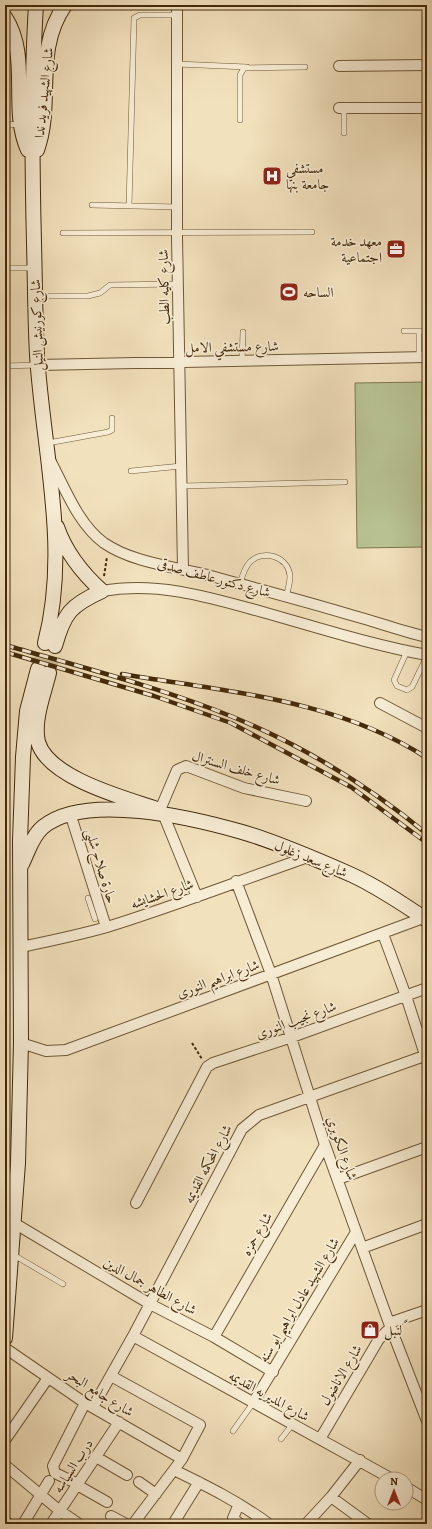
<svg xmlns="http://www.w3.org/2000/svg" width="432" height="1529" font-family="Alegreya,Amiri,serif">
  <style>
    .green { fill: #b8c393; stroke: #7e764e }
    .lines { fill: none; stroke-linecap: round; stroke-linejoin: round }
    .secondary-tunnel { stroke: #cfbc99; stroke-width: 14; stroke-dasharray: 14 7; stroke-linecap: butt }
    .service-casing { stroke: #6f5837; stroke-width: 6 }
    .minor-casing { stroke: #6f5837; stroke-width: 12 }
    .secondary-casing { stroke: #432a0a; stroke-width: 16 }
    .path { stroke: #432a0a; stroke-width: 2; stroke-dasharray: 3 2; stroke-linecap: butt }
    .service { stroke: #f7ecd4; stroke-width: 5 }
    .minor { stroke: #f7ecd4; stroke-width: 10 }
    .secondary { stroke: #f7ecd4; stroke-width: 14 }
    .rail-casing { stroke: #432a0a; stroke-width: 4.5 }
    .rail { stroke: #f7ecd4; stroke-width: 3; stroke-dasharray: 9; stroke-linecap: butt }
    .labels { text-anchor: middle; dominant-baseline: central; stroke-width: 3.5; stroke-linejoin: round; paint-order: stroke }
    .street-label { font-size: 14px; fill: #432a0a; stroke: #f7ecd4 }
    .poi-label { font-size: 14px; fill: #432a0a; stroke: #f7ecd4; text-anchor: start }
  </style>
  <rect width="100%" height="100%" fill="#f2e1bd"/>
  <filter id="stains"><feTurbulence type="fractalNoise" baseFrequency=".005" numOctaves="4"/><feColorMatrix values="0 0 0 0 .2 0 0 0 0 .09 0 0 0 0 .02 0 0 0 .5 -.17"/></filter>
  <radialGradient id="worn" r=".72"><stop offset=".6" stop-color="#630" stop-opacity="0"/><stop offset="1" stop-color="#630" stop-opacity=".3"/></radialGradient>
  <path class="green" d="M427,382V547L357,548L355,383Z"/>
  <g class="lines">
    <path class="secondary-tunnel" d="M38,669L45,643
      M49,673L55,646"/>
    <defs>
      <path id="service" d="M177,64L247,67
        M344,108V133
        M240,120V75L244,68L305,67
        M5,124L20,125
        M92,205L177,207
        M129,206L134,18L140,15H177
        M63,233L312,232
        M5,268H34
        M36,296H88L100,293L110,285L178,284
        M404,331H427
        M419,358V331
        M242,361L243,332
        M5,366L37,365
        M48,443L108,432L112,430V418
        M131,471L181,466
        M182,486L345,482
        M240,584C242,577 244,568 250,562C263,549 288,556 290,576C290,583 288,590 286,597
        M407,651L394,680L397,686L407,690L412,687L427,656
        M88,898L95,919
        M12,1254L63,1284
        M233,1431L253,1403
        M281,1439L292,1425"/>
      <path id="minor" d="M177,5V237L183,569
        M339,66L427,65
        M339,108H427
        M38,365L427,357
        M50,460C65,488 78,524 104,543C133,563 177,567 211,576C258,589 305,601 351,615C377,622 401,631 427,637
        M102,591C159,581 212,598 266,613C319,628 372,645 427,655
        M380,703L427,728
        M160,810L177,770L186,766L244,788L306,801
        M70,813L106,927
        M164,816L197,897
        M236,881L271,974L325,1145L389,1323L427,1421
        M383,934L406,996L427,1061
        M21,947C50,941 79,935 107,927C175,906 241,880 308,857
        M21,1043L46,1051L66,1050L423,918
        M338,1179L427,1147
        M136,1203L207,1067L213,1063L292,1037L427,988
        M14,1223L150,1304L214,1337L273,1372
        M362,1248L427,1224
        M389,1323L427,1310
        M133,1336L392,1479
        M214,1337L325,1145
        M5,1348L85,1403L182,1459
        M111,1376L200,1425L182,1459L133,1524
        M253,1403L356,1232
        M93,1407L133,1336L242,1129L259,1115L427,1055
        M320,1439L379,1339L387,1331L391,1329
        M5,1440L48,1378
        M96,1457L127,1475
        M5,1465L60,1511L79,1524
        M174,1470C207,1486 239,1502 269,1524
        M139,1482L156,1494
        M78,1484L55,1473L53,1466L85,1403
        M77,1485L107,1502
        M406,1487L427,1500
        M331,1497L368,1524
        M239,1504L233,1518L240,1524
        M111,1516L126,1524
        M5,1521L9,1524
        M23,1524L49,1481
        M51,1524L119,1422
        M173,1524L199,1482
        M306,1524L331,1497L360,1460"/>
      <path id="secondary" d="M36,5C31,84 32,164 34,243C35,280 35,318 37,355C43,451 70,549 45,643
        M5,17C31,57 9,108 28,150
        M37,150C54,103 33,51 65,5
        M55,646C64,613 71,605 102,591C82,573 66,553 57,527
        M49,673C44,694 33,720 38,742C48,778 125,798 157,809
        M22,864C28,852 32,836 43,827C85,792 193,818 242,832C277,842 318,860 352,875C378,887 403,904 427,920
        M5,1338L18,1163L21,1043L20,841L23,757L27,711L38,669"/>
    </defs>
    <use href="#service" class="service-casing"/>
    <use href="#minor" class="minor-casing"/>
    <use href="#secondary" class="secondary-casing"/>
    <path class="path" d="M104,576L107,557
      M192,1043L202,1059"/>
    <use href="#service" class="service"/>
    <use href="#minor" class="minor"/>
    <use href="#secondary" class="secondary"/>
    <defs>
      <path id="rail" d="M5,645C81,667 159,687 233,717C303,746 369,786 427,834
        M5,652L154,696L231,723L351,787L427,843
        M122,674C227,692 336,699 427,758"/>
    </defs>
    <use href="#rail" class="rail-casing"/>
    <use href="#rail" class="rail"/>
  </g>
  <defs>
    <symbol id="hospital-square" viewBox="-11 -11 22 22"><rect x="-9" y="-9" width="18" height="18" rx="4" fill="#8f2418" stroke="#f7ecd4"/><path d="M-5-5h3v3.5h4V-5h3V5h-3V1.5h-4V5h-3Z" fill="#fff"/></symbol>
    <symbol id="office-square" viewBox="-11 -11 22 22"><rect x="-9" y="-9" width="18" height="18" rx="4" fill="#8f2418" stroke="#f7ecd4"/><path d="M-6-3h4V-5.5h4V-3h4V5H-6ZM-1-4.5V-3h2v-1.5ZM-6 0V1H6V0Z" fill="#fff"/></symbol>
    <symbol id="stadium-square" viewBox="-11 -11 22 22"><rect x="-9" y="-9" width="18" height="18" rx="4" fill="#8f2418" stroke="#f7ecd4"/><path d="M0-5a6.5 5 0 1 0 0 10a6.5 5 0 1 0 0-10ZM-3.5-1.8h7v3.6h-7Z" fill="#fff"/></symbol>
    <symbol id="shop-square" viewBox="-11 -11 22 22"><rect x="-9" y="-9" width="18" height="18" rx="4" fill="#8f2418" stroke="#f7ecd4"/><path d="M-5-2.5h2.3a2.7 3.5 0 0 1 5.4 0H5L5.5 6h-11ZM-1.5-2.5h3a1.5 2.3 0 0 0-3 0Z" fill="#fff"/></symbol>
  </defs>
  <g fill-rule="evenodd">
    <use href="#hospital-square" x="261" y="165" width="22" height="22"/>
    <use href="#office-square" x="385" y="238" width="22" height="22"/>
    <use href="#stadium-square" x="278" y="281" width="22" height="22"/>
    <use href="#shop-square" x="359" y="1319" width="22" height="22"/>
  </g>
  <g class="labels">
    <g class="street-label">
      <text transform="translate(44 93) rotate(-84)">شارع الشهيد فريد ندا</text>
      <text transform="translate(164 287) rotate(-91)">شارع كليه الطب</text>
      <text transform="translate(37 325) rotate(-92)">شارع كورنيش النيل</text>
      <text transform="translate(232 347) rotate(-1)">شارع مستشفي الامل</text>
      <text transform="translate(214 578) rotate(15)">شارع دكتور عاطف صدقى</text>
      <text transform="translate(236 768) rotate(16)">شارع خلف السنترال</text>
      <text transform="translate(311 859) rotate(22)">شارع سعد زغلول</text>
      <text transform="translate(101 866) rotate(73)">حارة صلاح شلبى</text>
      <text transform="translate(162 894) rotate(-19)">شارع الحشايشه</text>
      <text transform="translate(218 979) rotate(-20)">شارع ابراهيم النورى</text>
      <text transform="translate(296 1020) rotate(-20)">شارع نجيب النورى</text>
      <text transform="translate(342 1148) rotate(71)">شارع الكوبري</text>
      <text transform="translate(208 1164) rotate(-62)">شارع المحكمه القديمه</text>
      <text transform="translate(257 1234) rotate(-60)">شارع حمزه</text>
      <text transform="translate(150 1286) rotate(29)">شارع الطاهر جمال الدين</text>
      <text transform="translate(299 1300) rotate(-59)">شارع الشهيد عادل ابراهيم ابو سنه</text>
      <text transform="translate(341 1375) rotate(-59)">شارع الاناضول</text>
      <text transform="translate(100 1393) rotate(32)">شارع جامع البحر</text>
      <text transform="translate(269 1396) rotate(29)">شارع المديريه القديمه</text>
      <text transform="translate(73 1466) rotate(-57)">درب السياسه</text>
    </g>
    <g class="poi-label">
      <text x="286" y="168">مستشفي<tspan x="286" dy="16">جامعة بنها</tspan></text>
      <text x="382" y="241" text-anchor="end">معهد خدمة<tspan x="382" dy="16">اجتماعية</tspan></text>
      <text x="303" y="292">الساحه</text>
      <text x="384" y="1330">لنبل ً</text>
    </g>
  </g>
  <rect width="432" height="1529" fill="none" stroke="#f2e1bd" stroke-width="20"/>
  <rect x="6" y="6" width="420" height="1517" fill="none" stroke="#432a0a" stroke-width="2"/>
  <rect x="10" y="10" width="412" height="1509" fill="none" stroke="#432a0a"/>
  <g transform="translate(394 1491)"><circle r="19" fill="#f7ecd4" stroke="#af9e83"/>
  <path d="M0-3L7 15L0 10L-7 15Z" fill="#8f2418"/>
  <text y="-6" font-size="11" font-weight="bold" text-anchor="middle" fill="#432a0a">N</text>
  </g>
  <rect width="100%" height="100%" filter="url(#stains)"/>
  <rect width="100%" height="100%" fill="url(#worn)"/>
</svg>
